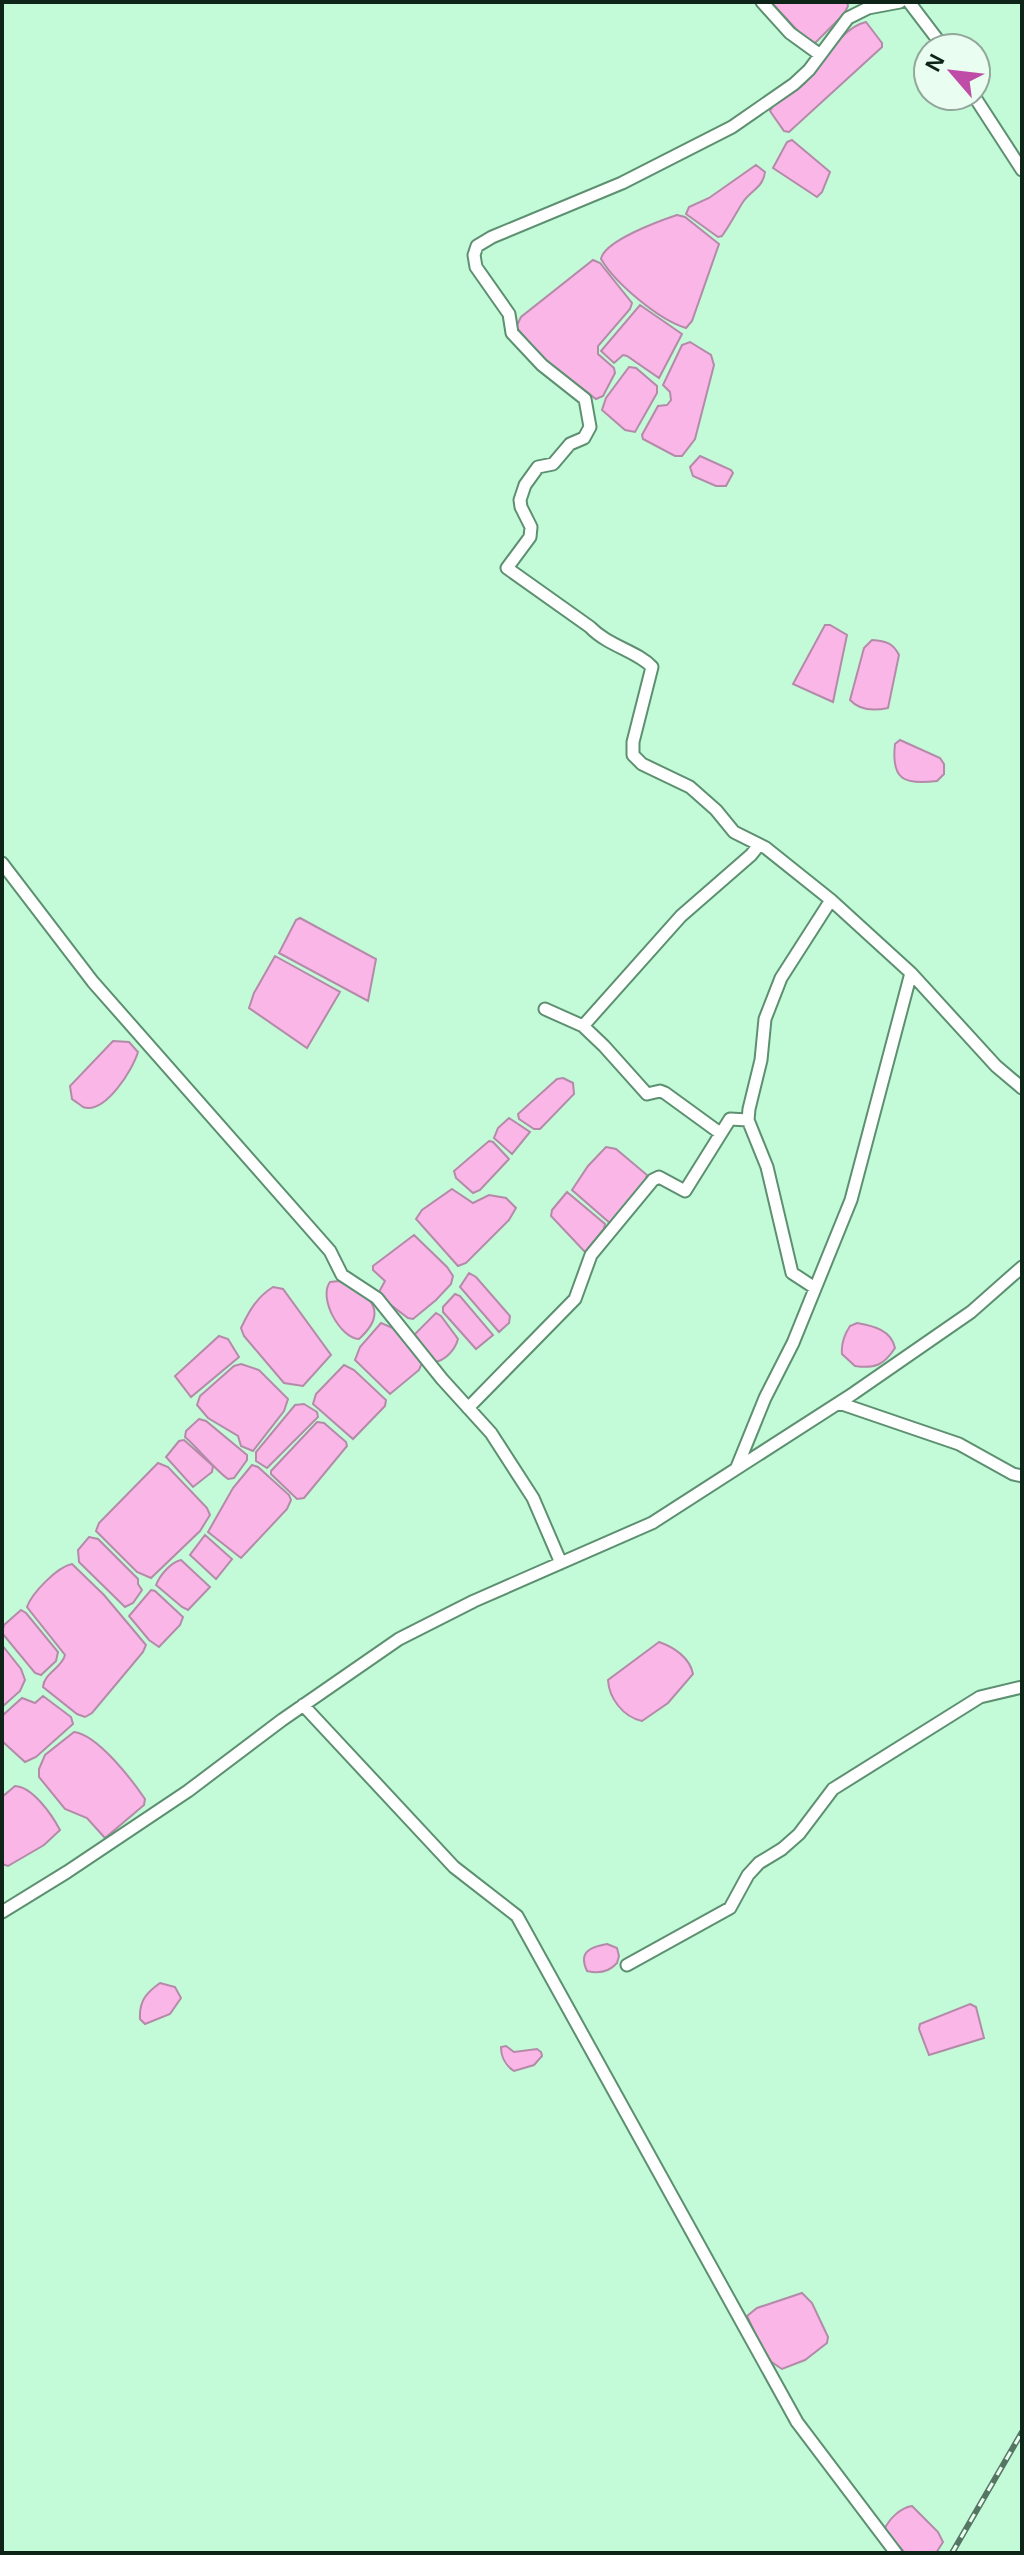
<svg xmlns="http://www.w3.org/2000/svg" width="1024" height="2555" font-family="Helvetica,sans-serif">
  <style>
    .water { fill: #fab6e7; stroke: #b48aa9; stroke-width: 2 }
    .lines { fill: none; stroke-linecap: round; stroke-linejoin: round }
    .minor-casing { stroke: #5c9070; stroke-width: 15 }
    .minor { stroke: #fff; stroke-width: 11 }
    .rail-casing { stroke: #547662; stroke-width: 6 }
    .rail { stroke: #e9fef0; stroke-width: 3; stroke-dasharray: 9; stroke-linecap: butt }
  </style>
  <rect width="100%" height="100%" fill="#c3fad7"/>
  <path class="water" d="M771,2H847L848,6L844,14L814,44L808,42Z
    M866,22L882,43V47L789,132L784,131L770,111L773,106C783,99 795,92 804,84C820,66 841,27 866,22Z
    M792,140L830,172L822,192L817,197L773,168L787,142Z
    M756,165L765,172C763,188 751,190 743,202C736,213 730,225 722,236L718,237L686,214L689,207L709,198Z
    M677,215L685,217L719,244L692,321L686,328C659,320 615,283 601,259C604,241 659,221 677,215Z
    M593,260L600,263L632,303L630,309L598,346V354L614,368L615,373L603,396L596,399L542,358L516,327L521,317Z
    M640,305L682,334L659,378L627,356L623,355L614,363L601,351Z
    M690,342L711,355L714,365L695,439L682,456H675L643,439L642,435L658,406L667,405L671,400L670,392L663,385L682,345Z
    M629,367L636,368L657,386V393L635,432L625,430L602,410L606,398Z
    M700,456L731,470L733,473L726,486H716L693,476L690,467Z
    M825,625H830L847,635L833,702L793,684Z
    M872,640C886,641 893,643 899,655L888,708C874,711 860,711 850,700L864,648Z
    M900,740L940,758L944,764V774L937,781C904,785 891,780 895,744Z
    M300,918L376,959L368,1001L279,953L296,920Z
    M275,956L340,992L307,1048L249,1008L254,993Z
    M113,1041L129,1042L138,1052C133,1069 105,1115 83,1107C82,1106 73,1100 72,1099L70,1086Z
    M563,1078L573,1083L574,1094L540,1129H534L519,1119L518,1114L557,1079Z
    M509,1118L530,1132L512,1154L494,1138L498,1128Z
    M489,1141L493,1142L509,1159L480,1190L473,1193L456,1178L454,1171Z
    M606,1147L616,1149L647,1175L645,1182L611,1224L572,1190L588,1166Z
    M452,1189L473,1203L489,1195L506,1198L516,1208L509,1220L466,1263L458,1266L416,1219L422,1210Z
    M567,1192L605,1224L604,1229L585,1252L551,1216L552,1210Z
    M414,1235L447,1267L453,1276L451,1284L436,1300L413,1319L408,1318L383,1299L379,1292L385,1281L373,1270V1266Z
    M469,1273L476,1277L510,1316L509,1323L499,1332L460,1287Z
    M339,1281C370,1294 390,1311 359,1339C340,1338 318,1298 330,1282Z
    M273,1287L283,1289L331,1355L303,1386L284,1383L244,1336L241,1328C249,1311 257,1297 273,1287Z
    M455,1294L460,1296L493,1335L476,1349L443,1312V1307Z
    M436,1313L441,1316L458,1339C455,1350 445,1361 434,1362L413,1336Z
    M381,1323L393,1328L422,1363L419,1370L390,1394L355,1360L360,1347Z
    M857,1323C874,1326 891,1330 895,1348C884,1365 875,1369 855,1366L842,1354C841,1343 844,1335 850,1326Z
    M219,1336L228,1339L239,1357L191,1397L175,1376Z
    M241,1364L259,1370L288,1399L284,1411L253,1451L241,1446L238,1436L208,1418L197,1405L200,1396L234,1366Z
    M344,1365L354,1370L386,1400L385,1406L353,1439L313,1404L316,1394Z
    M304,1404L317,1412L318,1417L267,1468L256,1461V1452L295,1405Z
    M199,1419L206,1421L247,1455V1460L234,1478L228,1479C213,1468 200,1450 185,1437L186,1431Z
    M317,1422L324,1423L346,1442L347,1446L304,1498L297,1499L271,1474V1471Z
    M184,1440L213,1466L212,1472L193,1487L166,1457L179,1441Z
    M158,1463L168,1467L207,1508L210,1515L200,1531L151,1578L137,1572L96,1531L99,1523Z
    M252,1465L258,1467L289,1495L291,1500L287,1509L241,1558L208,1532L233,1488Z
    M205,1535L232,1559L216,1579L190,1555Z
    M89,1537L98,1539L138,1579V1584L142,1590L133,1603L125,1607L79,1562L78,1550Z
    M181,1560L210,1587L188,1610L182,1607L156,1585C160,1575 171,1562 181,1560Z
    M72,1564L104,1595L146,1645L143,1652L92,1713L85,1717L77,1714L43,1687C44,1673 62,1668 65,1655L27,1607C32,1593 57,1567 72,1564Z
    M151,1590L155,1591L183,1617L180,1625L159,1647L149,1640L129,1616Z
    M21,1610L26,1613L58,1652L56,1661L41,1675L35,1673L2,1633L4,1625Z
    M659,1642C674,1647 690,1658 693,1674L668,1703L642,1721C623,1717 609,1698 608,1680Z
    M2,1645L21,1669L25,1680L20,1691L2,1707Z
    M43,1696L71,1717L73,1724L36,1757L25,1762L2,1741V1716L22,1698L35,1703Z
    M74,1732C98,1735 132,1780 145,1799L144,1805L105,1838L87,1818L65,1809L39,1777V1769L45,1755Z
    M15,1786C33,1787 52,1815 60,1830L44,1845L8,1866L2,1864V1797Z
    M607,1944L617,1948L619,1956L617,1963C609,1972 599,1974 587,1971C578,1952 590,1947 607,1944Z
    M160,1983L175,1987L181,1998L170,2014L145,2024L140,2019C139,2001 146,1993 160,1983Z
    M970,2004L976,2007L984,2038L929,2055L919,2029L920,2024Z
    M506,2046L514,2052L537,2049L541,2052L542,2056L534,2065L514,2071C506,2066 501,2057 501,2047Z
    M802,2293L812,2303L828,2337L827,2343L805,2360L782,2369L767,2359L747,2316L757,2308Z
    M912,2506L938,2532L943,2542L936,2553H905L884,2530C889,2519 900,2508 912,2506Z"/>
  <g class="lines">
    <defs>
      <path id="minor" d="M762,2L790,33L819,54
        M900,2L868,8L848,18L809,70L794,84L732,127L622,183L492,237L477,246L474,255L476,267L509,314L512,333L542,365L585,399L590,427L584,438L570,444L553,464L538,467L525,485L520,500L521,507L531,527L530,537L507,568L590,627C608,646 637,651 652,667L633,742V755L642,764L690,787L716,810L734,832L766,848L831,900L911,973L996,1066L1022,1088
        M909,2L944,48
        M974,96L1022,170
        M2,863L93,982L330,1251L342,1275L377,1298L442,1379L491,1433L533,1498L561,1563
        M545,1009L583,1026L604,1046L647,1094L660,1091L665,1093L720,1133
        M583,1026L681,916L751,855L759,845
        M815,1288L792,1273L767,1167L748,1120L749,1109L761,1060L765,1019L781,978L831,900
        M839,1403L959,1444L1013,1474L1022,1476
        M468,1408L575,1299L591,1255L653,1180L659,1177L685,1191L730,1119L748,1120
        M737,1467L765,1398L793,1343L851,1200L911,973
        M303,1705L454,1867L517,1916L797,2422L896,2553
        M2,1912L67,1872L188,1791L282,1720L399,1639L474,1601L652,1523L854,1393L971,1312L1022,1267
        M627,1965L730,1908L748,1875L759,1863L782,1849L799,1834L833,1789L980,1697L1022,1687"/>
    </defs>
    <use href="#minor" class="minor-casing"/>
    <use href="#minor" class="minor"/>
    <defs>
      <path id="rail" d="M952,2553L1022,2432"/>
    </defs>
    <use href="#rail" class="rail-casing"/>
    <use href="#rail" class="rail"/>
  </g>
  <rect width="1024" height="2555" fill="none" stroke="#0f2418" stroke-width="8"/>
  <g transform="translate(952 72) rotate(298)"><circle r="38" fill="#e9fef0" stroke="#92a79a" stroke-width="2"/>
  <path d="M0-6L14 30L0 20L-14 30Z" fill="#bf4da7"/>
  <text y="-12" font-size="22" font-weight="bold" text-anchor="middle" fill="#0f2418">N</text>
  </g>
</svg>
